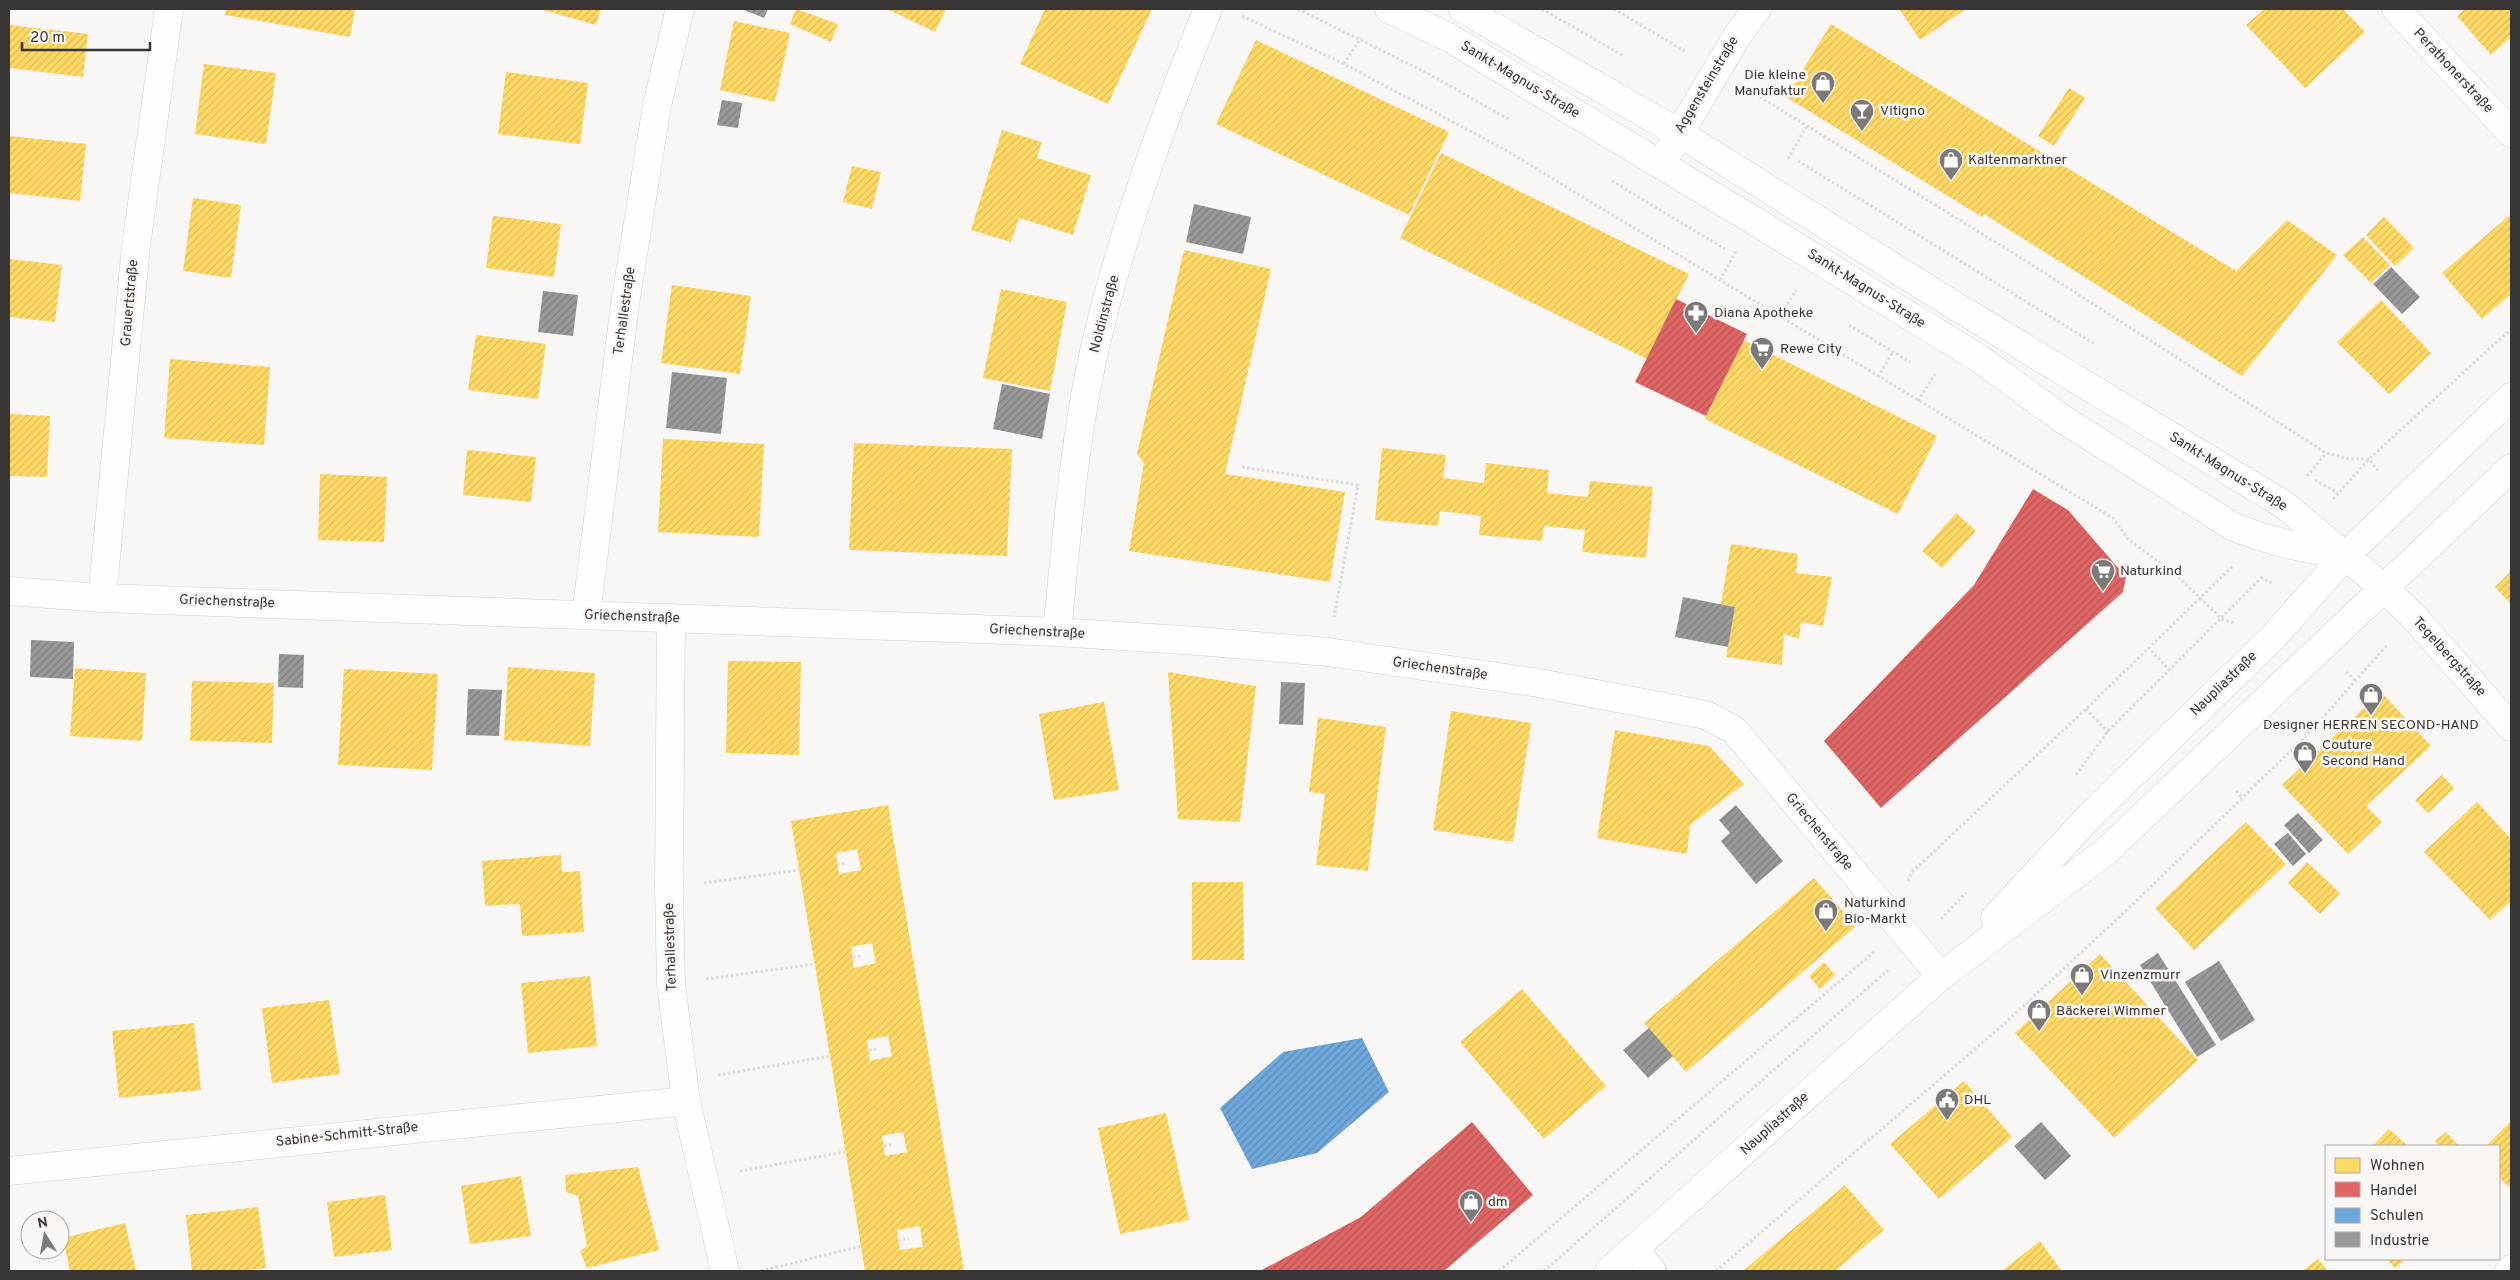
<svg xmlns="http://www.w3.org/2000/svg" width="2520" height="1280" font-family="Overpass,sans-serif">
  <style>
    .homes { fill: url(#homes-hatch); fill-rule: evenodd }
    .shops { fill: url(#shops-hatch) }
    .schools { fill: url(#schools-hatch) }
    .industry { fill: url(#industry-hatch) }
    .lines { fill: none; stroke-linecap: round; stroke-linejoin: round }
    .minor-casing { stroke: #d0cecd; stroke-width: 29 }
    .tertiary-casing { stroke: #d0cecd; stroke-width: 29 }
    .path { stroke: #dbdbdb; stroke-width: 3; stroke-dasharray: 2.5 2.5; stroke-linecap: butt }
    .minor { stroke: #fefefe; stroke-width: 28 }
    .tertiary { stroke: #fefefe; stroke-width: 28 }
    .labels { text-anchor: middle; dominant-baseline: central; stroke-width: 5; stroke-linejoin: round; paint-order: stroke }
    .street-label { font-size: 14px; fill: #383635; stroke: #faf6f4 }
    .poi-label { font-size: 14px; fill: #383635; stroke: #faf6f4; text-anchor: start }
  </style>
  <defs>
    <pattern id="homes-hatch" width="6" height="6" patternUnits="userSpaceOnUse" patternTransform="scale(1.25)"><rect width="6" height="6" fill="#ffd966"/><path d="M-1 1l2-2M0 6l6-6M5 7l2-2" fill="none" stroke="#dbbb59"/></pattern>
    <pattern id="shops-hatch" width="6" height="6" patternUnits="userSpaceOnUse" patternTransform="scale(1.25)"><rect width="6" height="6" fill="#e06666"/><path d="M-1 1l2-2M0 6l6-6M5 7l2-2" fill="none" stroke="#b75555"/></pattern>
    <pattern id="schools-hatch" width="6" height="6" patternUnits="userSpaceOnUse" patternTransform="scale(1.25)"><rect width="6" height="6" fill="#6fa8dc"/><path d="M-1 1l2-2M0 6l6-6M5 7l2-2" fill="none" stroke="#5c8ab3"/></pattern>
    <pattern id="industry-hatch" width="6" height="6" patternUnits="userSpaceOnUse" patternTransform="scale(1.25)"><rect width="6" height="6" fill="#999"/><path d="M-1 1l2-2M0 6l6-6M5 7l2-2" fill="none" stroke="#7e7e7e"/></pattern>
  </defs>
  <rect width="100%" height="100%" fill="#f9f7f5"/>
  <path class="homes" d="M226,9H355L350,37L225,15Z
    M540,9H601L596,25Z
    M796,9L838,24L831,42L790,24Z
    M887,9H946L935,32Z
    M1045,9H1152L1108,104L1020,64Z
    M1899,9H1966L1920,40Z
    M2264,9H2343L2365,32L2305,88L2246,25Z
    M2465,9H2511V37L2491,55L2457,16Z
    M734,21L790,33L775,102L720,90Z
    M1831,24L2236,271L2287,220L2337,255L2242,376L1984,214L1982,217L1786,97Z
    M9,25L88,34L83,77L9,68Z
    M1256,40L1449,132L1409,215L1216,124Z
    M204,64L276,73L266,144L195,134Z
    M506,72L588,83L580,144L498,134Z
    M2069,88L2085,98L2054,146L2038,136Z
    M1002,130L1042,142L1037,158L1091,175L1073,235L1019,218L1011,242L971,230Z
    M9,136L86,144L80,201L9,193Z
    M1441,153L1689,274L1647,359L1400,238Z
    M852,166L881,172L872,209L843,202Z
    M193,198L241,205L231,278L183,271Z
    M2511,214V294L2482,319L2442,273Z
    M493,216L561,224L554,277L486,268Z
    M2384,217L2414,248L2395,266L2366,235Z
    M2363,237L2390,265L2371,283L2343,255Z
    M1184,250L1271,269L1225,474L1345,492L1330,582L1129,551L1144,463L1137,454Z
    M9,259L62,265L55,322L9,317Z
    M672,285L751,296L740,374L661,363Z
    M1001,289L1067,302L1050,391L983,378Z
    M2381,300L2431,353L2389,394L2337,342Z
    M476,335L546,344L538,399L468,390Z
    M1743,340L1937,436L1898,514L1705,419Z
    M170,359L270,367L264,445L164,438Z
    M9,414L50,416L47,477L9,476Z
    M663,439L764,444L759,537L658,532Z
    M854,443L1012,449L1007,556L849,550Z
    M1382,448L1446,455L1443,478L1484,483L1486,463L1549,470L1547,493L1588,497L1590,481L1653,487L1646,558L1582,552L1585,530L1544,526L1542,541L1479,535L1481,516L1440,511L1438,526L1375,520Z
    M467,450L536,457L531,502L463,495Z
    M320,474L387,477L384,542L318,540Z
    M1956,513L1976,531L1942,568L1922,551Z
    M1731,544L1798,554L1796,573L1832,577L1823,626L1801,622L1799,639L1784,634L1782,665L1726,657L1735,607L1721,604Z
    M2511,571V604L2495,587Z
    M728,661L801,662L799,755L726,753Z
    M508,667L595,673L590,746L504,740Z
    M75,668L146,673L142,741L70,736Z
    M344,669L438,674L432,770L338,765Z
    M1168,672L1256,686L1240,822L1178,819Z
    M192,681L274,683L272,743L190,741Z
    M2381,692L2431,746L2366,806L2382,822L2348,854L2282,785Z
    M1104,702L1119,790L1054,800L1039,714Z
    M1451,711L1531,723L1513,842L1433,830Z
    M1318,718L1386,727L1368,871L1316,865L1325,794L1309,792Z
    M1615,730L1709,746L1744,784L1690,825L1687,854L1597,838Z
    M2442,775L2454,788L2428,813L2415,800Z
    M2477,802L2511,839V901L2490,920L2424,852Z
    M888,805L950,1186L964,1271H865L830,1056L791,821ZM857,849L861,870L839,874L836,853ZM872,943L876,963L854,968L851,947ZM888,1036L892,1056L870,1061L867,1040ZM903,1132L907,1152L885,1156L882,1136ZM920,1226L923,1247L900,1250L897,1230Z
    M2246,822L2286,864L2194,950L2155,908Z
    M561,855L562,872L580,871L584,932L522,936L520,904L485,906L482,861Z
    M2307,862L2340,893L2320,914L2288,883Z
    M1814,878L1856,926L1686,1072L1644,1023Z
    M1192,882H1243L1244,960H1192Z
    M2100,954L2198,1060L2114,1138L2015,1033Z
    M1824,962L1835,975L1820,989L1809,976Z
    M590,976L597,1046L528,1053L521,983Z
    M1522,989L1606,1086L1544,1139L1460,1042Z
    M329,1000L340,1074L272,1083L262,1008Z
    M194,1023L201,1090L119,1098L112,1031Z
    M1964,1081L2012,1137L1939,1199L1890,1144Z
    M1166,1113L1189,1220L1120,1234L1098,1128Z
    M2511,1121V1184L2509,1187L2499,1177V1146H2486Z
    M2389,1129L2408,1146H2373Z
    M2446,1132L2459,1146H2439L2435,1141Z
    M638,1167L659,1250L587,1268L580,1251L587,1246L578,1196L566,1192L565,1175Z
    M521,1176L531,1236L470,1244L461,1186Z
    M1845,1185L1884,1230L1835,1271H1743Z
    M385,1195L392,1250L334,1257L327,1202Z
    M258,1207L266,1268L240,1271H192L186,1215Z
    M125,1223L136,1271H70L63,1238Z
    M2040,1241L2061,1270L2002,1271Z
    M2318,1259L2328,1271H2302Z
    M2387,1259H2406L2395,1268Z"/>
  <path class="shops" d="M1676,299L1747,334L1706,416L1635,382Z
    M2033,489L2068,510L2126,577L2123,592L1881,808L1824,741L1974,585Z
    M1472,1122L1533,1195L1444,1271H1260L1361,1217Z"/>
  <path class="schools" d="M1362,1038L1389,1092L1317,1153L1252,1169L1220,1108L1283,1052Z"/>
  <path class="industry" d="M742,9H768L764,18Z
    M722,100L742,103L738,128L717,125Z
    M1194,204L1251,217L1243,254L1186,242Z
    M2391,267L2420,297L2402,314L2373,284Z
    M543,291L578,295L573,336L538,332Z
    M672,372L727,378L721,434L666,428Z
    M1002,384L1050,394L1042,439L993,429Z
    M1683,597L1735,607L1728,647L1675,637Z
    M31,640L74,642L73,679L30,677Z
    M279,654L304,655L303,688L278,687Z
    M1281,682L1305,683L1303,725L1279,724Z
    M468,689L502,690L499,736L466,735Z
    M1736,805L1783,861L1756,884L1721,841L1730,833L1719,820Z
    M2298,813L2323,840L2309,853L2284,825Z
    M2288,833L2306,854L2293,866L2274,844Z
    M2158,953L2216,1045L2197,1057L2140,965Z
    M2219,961L2255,1020L2221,1041L2185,982Z
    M1649,1028L1673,1056L1648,1078L1623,1050Z
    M2041,1122L2071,1156L2045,1180L2014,1146Z"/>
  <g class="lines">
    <defs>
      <path id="minor" d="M2396,9L2511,133
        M1661,164L1739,33L1757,9
        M2384,588L2412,615L2511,727
        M9,591L102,598L1057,632L1198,641L1328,652L1539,683L1706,715L1734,730L1941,976
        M102,598L136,246L169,9
        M586,615L625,304L657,105L680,9
        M671,618L669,888L671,984L686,1101L725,1271
        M1057,632C1067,534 1074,435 1097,339C1124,226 1164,116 1208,9
        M9,1171L686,1101
        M1634,1249L1652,1271
        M2509,1271L2511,1269"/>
      <path id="tertiary" d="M1389,9L1448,37L1753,220L1980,359L2061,418L2232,526C2269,542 2306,548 2345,556
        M1463,9L1679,133L1952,304L2283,504L2384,588
        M1995,918L2090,816L2275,635L2345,556L2511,397
        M1609,1271L1941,976L2105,852L2511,468"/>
    </defs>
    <use href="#minor" class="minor-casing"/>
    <use href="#tertiary" class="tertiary-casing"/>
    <path class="path" d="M1298,9L1427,73L1510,120
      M1542,9L1624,56
      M1614,9L1686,52
      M1242,16L1344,64L1502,148L2113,518L2128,539L2176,575L2222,619L2235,623
      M1344,64L1361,38
      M1747,89L2023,259L2326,453L2350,459H2369L2379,472
      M1788,159L1806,127
      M1798,161L2095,344
      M1612,181L1725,249
      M1720,280L1736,251
      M1780,317L1796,290
      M1849,325L1910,362
      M1878,377L1893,352
      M1918,401L1935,374
      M1242,467L1358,485L1334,617
      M2307,476L2326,453
      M2315,480L2338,493
      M2333,499L2369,459L2511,329
      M2261,577L2273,584
      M2148,647L2172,673
      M2346,672L2355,680
      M2086,709L2110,734
      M2076,775L2108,731L2263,576
      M2236,791L2242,797
      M837,864L847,863
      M1908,881L1912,872L2086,709L2233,566
      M704,883L799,870
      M1941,919L1966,893
      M853,957L863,956
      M706,979L815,964
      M869,1050L878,1049
      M718,1075L830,1056
      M884,1146L893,1144
      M740,1171L845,1152
      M898,1240L909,1239
      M761,1271L861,1246
      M1499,1271L1874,952
      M1544,1271L1888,970
      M1716,1271L2003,1025L2131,906L2312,730L2388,644"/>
    <use href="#minor" class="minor"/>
    <use href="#tertiary" class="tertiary"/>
  </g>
  <defs>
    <symbol id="shop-pin" viewBox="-11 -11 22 30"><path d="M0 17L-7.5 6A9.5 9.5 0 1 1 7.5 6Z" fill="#7c7a78" stroke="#faf6f4"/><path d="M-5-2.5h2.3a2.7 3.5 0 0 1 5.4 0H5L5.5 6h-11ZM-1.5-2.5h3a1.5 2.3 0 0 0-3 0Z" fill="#fff"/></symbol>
    <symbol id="bar-pin" viewBox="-11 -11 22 30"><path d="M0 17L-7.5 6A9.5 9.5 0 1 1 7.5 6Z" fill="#7c7a78" stroke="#faf6f4"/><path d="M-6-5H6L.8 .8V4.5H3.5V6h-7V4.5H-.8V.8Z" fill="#fff"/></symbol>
    <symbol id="pharmacy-pin" viewBox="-11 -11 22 30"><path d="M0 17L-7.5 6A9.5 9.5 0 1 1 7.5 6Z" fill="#7c7a78" stroke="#faf6f4"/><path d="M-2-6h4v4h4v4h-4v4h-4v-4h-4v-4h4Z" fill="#fff"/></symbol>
    <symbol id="supermarket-pin" viewBox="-11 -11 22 30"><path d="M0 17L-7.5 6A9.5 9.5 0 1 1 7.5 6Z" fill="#7c7a78" stroke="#faf6f4"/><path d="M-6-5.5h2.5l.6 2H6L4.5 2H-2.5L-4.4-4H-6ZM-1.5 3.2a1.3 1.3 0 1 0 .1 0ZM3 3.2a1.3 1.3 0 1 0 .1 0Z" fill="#fff"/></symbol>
    <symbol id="civic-pin" viewBox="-11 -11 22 30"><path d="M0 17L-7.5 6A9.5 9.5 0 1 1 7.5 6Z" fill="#7c7a78" stroke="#faf6f4"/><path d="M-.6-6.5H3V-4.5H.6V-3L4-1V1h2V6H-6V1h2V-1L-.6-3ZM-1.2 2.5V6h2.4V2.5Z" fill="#fff"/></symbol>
  </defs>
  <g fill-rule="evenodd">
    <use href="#shop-pin" x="1809" y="69" width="28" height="38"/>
    <use href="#bar-pin" x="1848" y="97" width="28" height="38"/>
    <use href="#shop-pin" x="1937" y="146" width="28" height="38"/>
    <use href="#pharmacy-pin" x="1682" y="299" width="28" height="38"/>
    <use href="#supermarket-pin" x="1748" y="335" width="28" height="38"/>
    <use href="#supermarket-pin" x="2089" y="557" width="28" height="38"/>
    <use href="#shop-pin" x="2357" y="681" width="28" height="38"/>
    <use href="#shop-pin" x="2291" y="739" width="28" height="38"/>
    <use href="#shop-pin" x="1812" y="897" width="28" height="38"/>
    <use href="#shop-pin" x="2068" y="961" width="28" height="38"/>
    <use href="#shop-pin" x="2025" y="997" width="28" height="38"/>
    <use href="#civic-pin" x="1933" y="1086" width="28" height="38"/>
    <use href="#shop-pin" x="1457" y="1188" width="28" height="38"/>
  </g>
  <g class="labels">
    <g class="street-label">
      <text transform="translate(2453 71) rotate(47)">Perathonerstraße</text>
      <text transform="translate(1520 80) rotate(31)">Sankt-Magnus-Straße</text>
      <text transform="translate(1707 85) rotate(-59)">Aggensteinstraße</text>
      <text transform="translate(1866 289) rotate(32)">Sankt-Magnus-Straße</text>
      <text transform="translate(130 303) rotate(-85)">Grauertstraße</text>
      <text transform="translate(625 311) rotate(-82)">Terhallestraße</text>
      <text transform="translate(1105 314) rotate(-75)">Noldinstraße</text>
      <text transform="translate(2228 472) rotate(32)">Sankt-Magnus-Straße</text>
      <text transform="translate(227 602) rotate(2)">Griechenstraße</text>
      <text transform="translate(632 617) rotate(2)">Griechenstraße</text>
      <text transform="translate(1037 632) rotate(3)">Griechenstraße</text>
      <text transform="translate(2449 657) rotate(48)">Tegelbergstraße</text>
      <text transform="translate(1440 669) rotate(8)">Griechenstraße</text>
      <text transform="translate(2224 684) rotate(-44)">Naupliastraße</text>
      <text transform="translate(1819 832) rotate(50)">Griechenstraße</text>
      <text transform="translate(671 947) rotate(-92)">Terhallestraße</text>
      <text transform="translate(1775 1124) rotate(-42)">Naupliastraße</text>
      <text transform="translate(347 1135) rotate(-6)">Sabine-Schmitt-Straße</text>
    </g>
    <g class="poi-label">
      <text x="1806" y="75" text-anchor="end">Die kleine<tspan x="1806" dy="16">Manufaktur</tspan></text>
      <text x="1880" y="111">Vitigno</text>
      <text x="1968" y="160">Kaltenmarktner</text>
      <text x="1714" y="313">Diana Apotheke</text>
      <text x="1780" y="349">Rewe City</text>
      <text x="2120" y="571">Naturkind</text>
      <text x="2371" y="725" text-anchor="middle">Designer HERREN SECOND-HAND</text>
      <text x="2322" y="745">Couture<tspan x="2322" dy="16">Second Hand</tspan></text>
      <text x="1844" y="903">Naturkind<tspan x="1844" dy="16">Bio-Markt</tspan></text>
      <text x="2100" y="975">Vinzenzmurr</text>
      <text x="2056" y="1011">Bäckerei Wimmer</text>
      <text x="1964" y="1100">DHL</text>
      <text x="1488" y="1202">dm</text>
    </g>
  </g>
  <rect width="2520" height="1280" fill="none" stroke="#383635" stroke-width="20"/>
  <rect x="2325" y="1145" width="175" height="115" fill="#faf6f4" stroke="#aca9a8"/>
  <rect x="2335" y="1158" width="25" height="15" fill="#ffd966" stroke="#aca9a8"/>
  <text x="2370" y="1170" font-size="15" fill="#383635">Wohnen</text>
  <rect x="2335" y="1182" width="25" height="15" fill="#e06666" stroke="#aca9a8"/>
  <text x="2370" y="1195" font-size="15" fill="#383635">Handel</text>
  <rect x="2335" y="1208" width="25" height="15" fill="#6fa8dc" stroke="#aca9a8"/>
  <text x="2370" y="1220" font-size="15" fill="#383635">Schulen</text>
  <rect x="2335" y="1232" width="25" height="15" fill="#999999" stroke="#aca9a8"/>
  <text x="2370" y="1245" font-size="15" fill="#383635">Industrie</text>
  <g transform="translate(45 1235) rotate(349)"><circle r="24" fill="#faf6f4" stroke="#aca9a8"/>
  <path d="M0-4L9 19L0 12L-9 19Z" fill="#7c7a78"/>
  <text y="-8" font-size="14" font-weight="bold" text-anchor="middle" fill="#383635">N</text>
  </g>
  <path d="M22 42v8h128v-8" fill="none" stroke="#383635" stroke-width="2.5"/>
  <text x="30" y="42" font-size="15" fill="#383635" stroke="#faf6f4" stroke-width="4" paint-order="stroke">20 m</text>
</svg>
